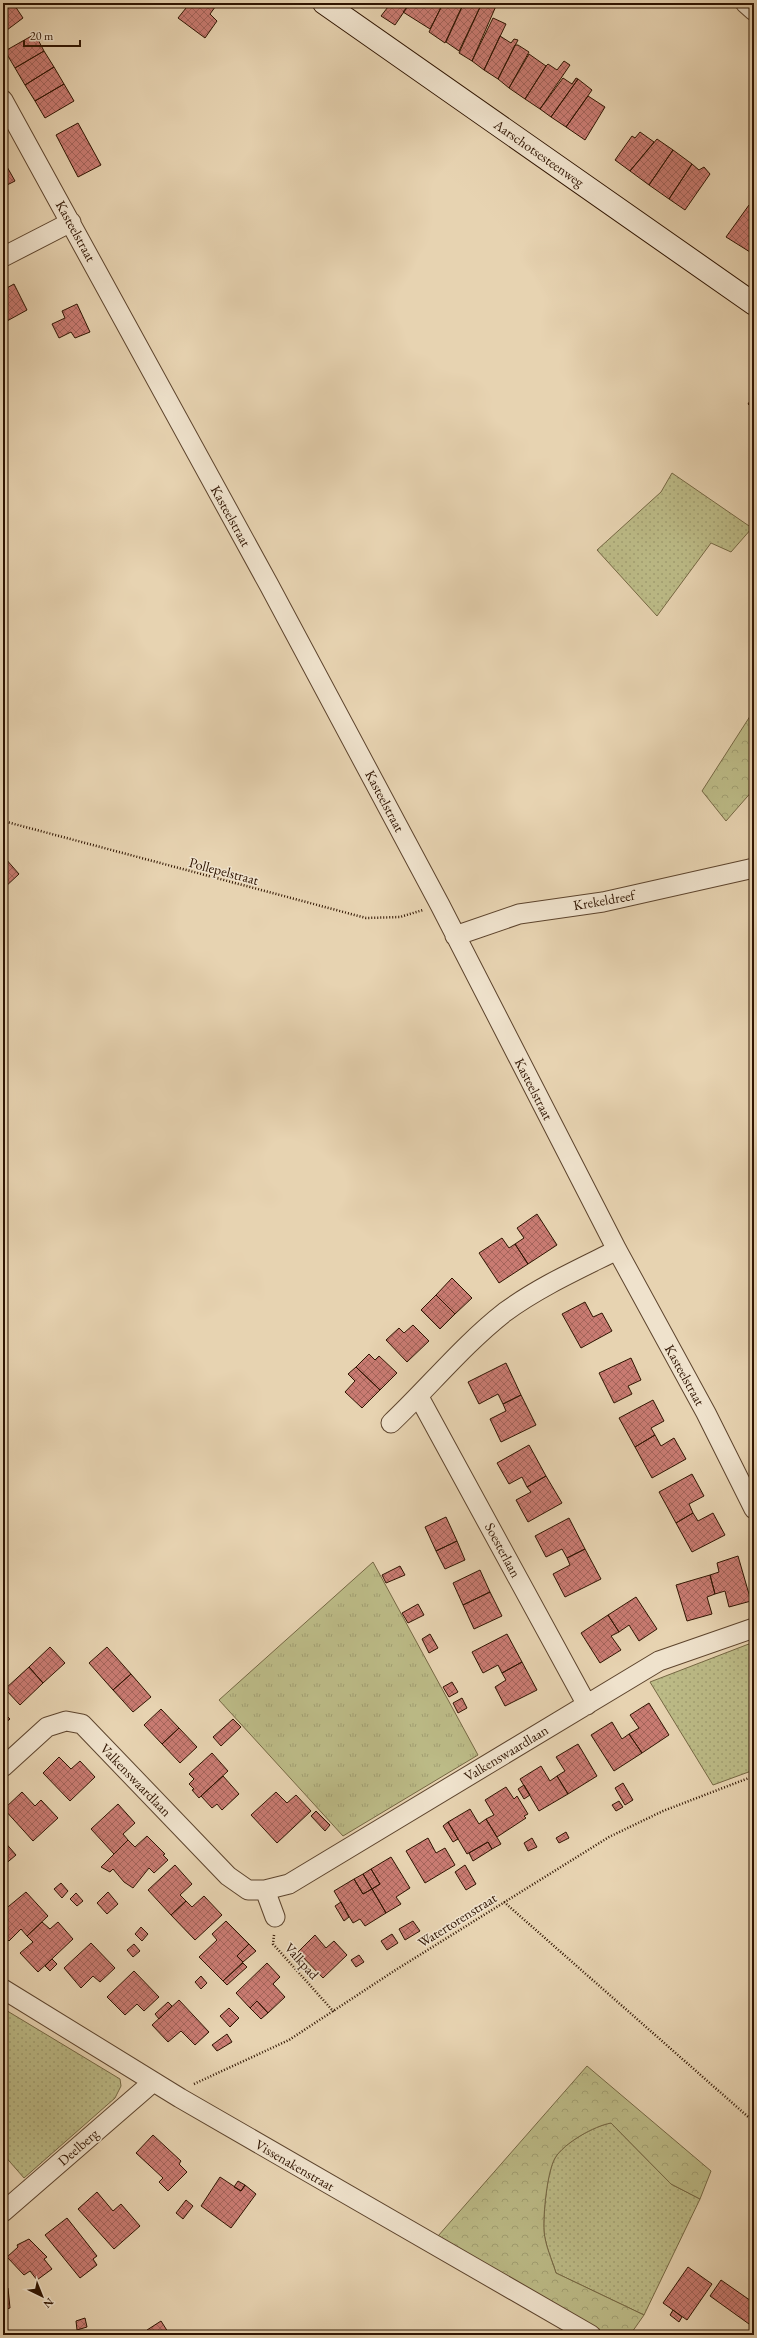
<svg xmlns="http://www.w3.org/2000/svg" width="757" height="2338" font-family="'EB Garamond',serif">
  <style>
    .grass { fill: url(#grass-dots); stroke: #766844 }
    .forest { fill: url(#forest-crowns); stroke: #766844 }
    .park { fill: url(#park-tufts); stroke: #766844 }
    .building { fill: url(#building-cross-hatch); stroke: #2f1401 }
    .lines { fill: none; stroke-linecap: round; stroke-linejoin: round }
    .minor-casing { stroke: #5d442d; stroke-width: 21 }
    .secondary-casing { stroke: #2f1401; stroke-width: 24 }
    .path { stroke: #2f1401; stroke-width: 2.5; stroke-dasharray: 1 2; stroke-linecap: butt }
    .minor { stroke: #efe2cc; stroke-width: 19 }
    .secondary { stroke: #efe2cc; stroke-width: 22 }
    .labels { text-anchor: middle; dominant-baseline: central; stroke-width: 3; stroke-linejoin: round; paint-order: stroke }
    .street-label { font-size: 14px; fill: #2f1401; stroke: #efe2cc }
  </style>
  <defs>
    <pattern id="grass-dots" width="8" height="8" patternUnits="userSpaceOnUse"><rect width="8" height="8" fill="#bcbb87"/><path d="M2 2h.1M6 6h.1" fill="none" stroke="#a2a073" stroke-width="1.8" stroke-linecap="round"/></pattern>
    <pattern id="forest-crowns" width="20" height="18" patternUnits="userSpaceOnUse"><rect width="20" height="18" fill="#bcbb87"/><path d="M2 6a3 3 0 1 1 6 0M12 15a3 3 0 1 1 6 0" fill="none" stroke="#a2a073"/></pattern>
    <pattern id="park-tufts" width="24" height="20" patternUnits="userSpaceOnUse"><rect width="24" height="20" fill="#bcbb87"/><path d="M3 7l-1-3M5 7V3M7 7l1-3M15 17l-1-3M17 17v-4M19 17l1-3" fill="none" stroke="#a2a073"/></pattern>
    <pattern id="building-cross-hatch" width="8" height="8" patternUnits="userSpaceOnUse"><rect width="8" height="8" fill="#c97b72"/><path d="M0 0l8 8M0 8l8-8" fill="none" stroke="#a4645b"/></pattern>
  </defs>
  <rect width="100%" height="100%" fill="#e7d3b1"/>
  <filter id="stains"><feTurbulence type="fractalNoise" baseFrequency=".005" numOctaves="4"/><feColorMatrix values="0 0 0 0 .2 0 0 0 0 .09 0 0 0 0 .02 0 0 0 .5 -.17"/></filter>
  <radialGradient id="worn" r=".72"><stop offset=".6" stop-color="#630" stop-opacity="0"/><stop offset="1" stop-color="#630" stop-opacity=".3"/></radialGradient>
  <path class="grass" d="M672,473L752,528L731,552L711,543L657,616L597,550L661,492Z
    M754,1642V1770L713,1785L650,1682Z
    M4,2009L120,2079L121,2086L115,2098L24,2178L3,2154Z
    M611,2123L671,2184L700,2199L644,2315L556,2273C552,2260 545,2245 544,2231C543,2215 547,2172 555,2158C564,2143 594,2126 611,2123Z"/>
  <path class="forest" d="M754,710V789L726,821L702,791Z
    M587,2066L711,2171L700,2199L671,2184L611,2123C594,2126 564,2143 555,2158C547,2172 543,2215 544,2231C545,2245 552,2260 556,2273L644,2315L630,2335H608L438,2236Z"/>
  <path class="park" d="M373,1562L478,1755L343,1836L219,1700Z"/>
  <path class="building" d="M3,3H13L3,10Z
    M13,3L23,18L3,33V10Z
    M190,3H218L210,14L217,21L205,38L178,18Z
    M391,3H410L395,25L381,16Z
    M410,3H442L443,4L430,29L403,12Z
    M459,3L463,4L445,43L429,32L443,3Z
    M464,3H482L459,51L446,42Z
    M482,3H490L496,6L472,61L459,53Z
    M493,18L506,24L484,70L472,61Z
    M35,34L44,51L15,68L5,51Z
    M500,36L511,43L514,39L518,40L498,79L484,70Z
    M515,45H518L529,52L509,88L498,79Z
    M44,51L54,67L25,85L15,68Z
    M529,54L546,66L525,99L509,88Z
    M564,61L570,65L540,109L525,99L546,66L548,64L557,70Z
    M54,67L64,84L35,101L25,85Z
    M563,78L572,84L576,78L578,79L551,117L540,109Z
    M578,79L592,90L566,127L551,117Z
    M64,84L74,101L45,118L35,101Z
    M588,96L605,107L585,140L566,127Z
    M78,123L101,165L78,177L56,135Z
    M640,132L654,142L630,171L615,160L632,136L635,138Z
    M657,139L673,150L649,185L630,171Z
    M673,150L692,164L669,199L649,185Z
    M692,164L699,170L704,167L710,174L685,210L669,199Z
    M6,165L15,181L3,187V167Z
    M749,205L754,209V245L750,252L726,237Z
    M14,284L27,310L7,321L3,314V290Z
    M77,304L90,332L75,338L71,332L59,338L52,324L65,318L62,311Z
    M754,395V409L748,404Z
    M5,858L19,874L3,889V860Z
    M537,1214L557,1245L528,1264L515,1244L524,1238L517,1228Z
    M502,1238L509,1248L515,1244L528,1264L499,1283L479,1253Z
    M452,1278L472,1298L455,1314L436,1295Z
    M436,1295L455,1314L440,1329L421,1310Z
    M585,1302L593,1317L602,1313L612,1331L581,1348L562,1314Z
    M413,1325L429,1341L407,1362L386,1340L399,1328L404,1333Z
    M369,1354L375,1360L379,1356L397,1373L380,1390L356,1367Z
    M631,1358L641,1380L628,1386L632,1394L614,1403L599,1373Z
    M506,1363L521,1395L503,1404L498,1394L479,1404L468,1382Z
    M356,1367L380,1390L362,1408L345,1392L355,1381L348,1374Z
    M521,1395L536,1425L501,1442L490,1419L506,1411L503,1404Z
    M653,1400L664,1421L651,1428L655,1435L635,1447L619,1418Z
    M655,1435L661,1446L674,1438L686,1459L652,1478L635,1447Z
    M529,1445L546,1476L527,1487L522,1477L509,1484L497,1463Z
    M692,1474L704,1496L689,1504L693,1513L676,1523L659,1492Z
    M546,1476L562,1503L528,1522L516,1500L531,1492L527,1487Z
    M693,1513L698,1521L713,1513L725,1535L692,1552L676,1523Z
    M446,1517L457,1541L436,1551L425,1527Z
    M569,1518L585,1549L567,1558L562,1549L546,1557L535,1536Z
    M457,1541L465,1560L445,1569L436,1551Z
    M585,1549L601,1579L565,1597L553,1574L570,1565L567,1558Z
    M738,1556L751,1601L729,1607L725,1591L715,1594L710,1575L719,1572L717,1563Z
    M400,1566L405,1575L386,1583L382,1575Z
    M480,1570L490,1592L463,1605L453,1583Z
    M710,1575L715,1594L707,1597L712,1614L687,1621L676,1585Z
    M490,1592L502,1616L474,1629L463,1605Z
    M636,1597L657,1629L639,1641L629,1625L619,1632L608,1615Z
    M418,1604L424,1615L408,1623L402,1613Z
    M608,1615L619,1632L611,1636L621,1650L600,1663L581,1633Z
    M430,1634L438,1648L429,1653L422,1639Z
    M507,1634L522,1662L502,1673L498,1665L483,1673L472,1652Z
    M50,1647L65,1663L43,1683L29,1667Z
    M107,1647L131,1674L113,1690L89,1663Z
    M522,1662L537,1690L505,1706L495,1687L506,1680L502,1673Z
    M29,1667L43,1683L20,1705L5,1689Z
    M131,1674L151,1697L133,1712L113,1690Z
    M452,1682L458,1692L449,1697L443,1687Z
    M462,1698L467,1708L458,1713L453,1703Z
    M649,1703L669,1735L642,1753L629,1734L639,1728L630,1715Z
    M161,1709L179,1728L162,1744L144,1725Z
    M3,1712L10,1719L3,1725Z
    M233,1719L241,1727L221,1746L213,1737Z
    M612,1722L622,1739L629,1734L642,1753L614,1771L591,1735Z
    M179,1728L197,1747L180,1763L162,1744Z
    M578,1744L597,1776L568,1794L557,1776L565,1771L556,1757Z
    M212,1753L228,1771L199,1798L192,1790L194,1789L189,1784L194,1779L189,1774Z
    M59,1757L71,1769L80,1761L95,1777L70,1801L43,1773Z
    M541,1766L550,1781L557,1776L568,1794L539,1811L520,1779Z
    M223,1776L239,1794L222,1810L217,1804L212,1808L201,1796Z
    M623,1783L633,1800L625,1805L615,1788Z
    M524,1785L530,1795L524,1799L518,1789Z
    M506,1787L514,1799L517,1796L528,1814L524,1816L526,1818L497,1837L486,1819L494,1815L485,1800Z
    M22,1792L35,1806L41,1800L58,1818L33,1841L4,1809Z
    M276,1792L287,1803L296,1795L311,1811L277,1843L251,1815Z
    M619,1801L623,1807L616,1811L612,1805Z
    M118,1804L135,1823L123,1834L128,1840L114,1854L91,1829Z
    M470,1809L479,1824L486,1819L501,1844L492,1849L488,1842L467,1854L448,1822Z
    M316,1811L330,1825L325,1831L311,1816Z
    M448,1822L458,1839L453,1842L443,1826Z
    M566,1832L569,1838L559,1843L556,1838Z
    M147,1836L165,1854L163,1855L168,1860L154,1873L149,1868L133,1888L124,1882L113,1869L110,1872L101,1867L128,1840L135,1847Z
    M428,1838L436,1853L445,1848L455,1865L425,1883L406,1851Z
    M532,1838L537,1847L528,1851L524,1843Z
    M3,1840L16,1855L3,1866Z
    M488,1842L492,1849L473,1861L469,1853Z
    M391,1857L410,1888L396,1897L401,1904L386,1913L372,1889L380,1884L371,1869Z
    M175,1865L192,1884L180,1895L186,1901L171,1915L148,1890Z
    M465,1865L476,1884L466,1890L455,1872Z
    M371,1869L380,1884L372,1889L363,1874Z
    M363,1874L372,1889L363,1894L354,1879Z
    M354,1879L363,1894L372,1889L386,1913L365,1926L360,1919L353,1923L334,1891Z
    M61,1883L68,1891L62,1898L54,1889Z
    M26,1892L48,1916L27,1936L21,1929L9,1941L3,1935V1911Z
    M108,1892L118,1904L107,1914L97,1903Z
    M76,1893L83,1901L77,1906L70,1899Z
    M204,1896L222,1915L195,1940L171,1915L186,1901L192,1907Z
    M341,1902L349,1917L344,1921L335,1906Z
    M226,1921L249,1944L237,1956L243,1962L223,1981L199,1957L217,1940L212,1934Z
    M413,1921L420,1931L405,1940L399,1929Z
    M42,1922L50,1929L58,1922L73,1939L38,1972L20,1953L33,1942L27,1936Z
    M141,1927L148,1934L142,1941L135,1934Z
    M392,1934L398,1943L387,1950L381,1941Z
    M315,1935L326,1948L334,1941L347,1955L323,1978L298,1952Z
    M91,1943L115,1968L100,1982L93,1976L81,1988L64,1968Z
    M134,1944L140,1951L133,1957L127,1950Z
    M249,1944L256,1951L243,1962L237,1956Z
    M359,1955L364,1962L356,1967L351,1960Z
    M52,1959L57,1964L50,1971L45,1966Z
    M243,1963L247,1967L227,1985L223,1981Z
    M267,1963L280,1977L273,1984L285,1997L268,2013L257,2001L250,2008L236,1993Z
    M134,1971L159,1997L144,2011L137,2004L125,2015L107,1997Z
    M201,1976L207,1983L201,1989L195,1982Z
    M179,2000L209,2032L195,2045L181,2031L168,2042L152,2025Z
    M257,2001L268,2013L261,2019L250,2008Z
    M168,2002L172,2006L159,2019L155,2014Z
    M229,2008L239,2018L230,2027L220,2016Z
    M227,2034L232,2042L217,2051L212,2045Z
    M153,2135L181,2161L179,2164L187,2172L168,2191L159,2182L163,2178L136,2153Z
    M220,2177L241,2191L245,2185L256,2194L231,2228L201,2206Z
    M238,2181L245,2185L241,2191L234,2187Z
    M97,2192L113,2211L121,2204L140,2226L114,2249L78,2209Z
    M186,2200L193,2206L183,2219L176,2213Z
    M67,2218L97,2256L93,2259L97,2265L80,2278L45,2235Z
    M29,2239L47,2257L44,2259L52,2269L37,2280L30,2271L24,2275L7,2257L18,2247L17,2245Z
    M688,2267L712,2284L687,2320L663,2303Z
    M721,2280L754,2303V2318L749,2324L710,2296Z
    M3,2287L8,2288L10,2308L3,2310Z
    M673,2310L682,2317L679,2322L670,2315Z
    M85,2318L87,2327L77,2330L76,2321Z
    M161,2321L168,2332L164,2335H150L147,2330Z
    M3,2334H18L19,2335H3Z"/>
  <g class="lines">
    <defs>
      <path id="minor" d="M745,3L754,11
        M3,100L269,585L440,905L617,1250L706,1413L754,1509
        M3,257L71,222
        M455,936L519,914L603,902L754,868
        M419,1397L587,1705
        M391,1423C429,1387 464,1344 505,1312C539,1287 579,1269 617,1250
        M3,1767L47,1727L66,1721L82,1724L228,1876L248,1890H265L289,1884L659,1661L754,1628
        M265,1890L275,1917
        M3,1989L180,2098L591,2335
        M3,2212L153,2082"/>
      <path id="secondary" d="M324,3L754,304"/>
    </defs>
    <use href="#minor" class="minor-casing"/>
    <use href="#secondary" class="secondary-casing"/>
    <path class="path" d="M3,821L366,918L400,917L423,910
      M504,1902L754,2122
      M274,1935L273,1944L334,2012
      M194,2084L289,2040L394,1971L609,1837L663,1811L754,1776"/>
    <use href="#minor" class="minor"/>
    <use href="#secondary" class="secondary"/>
  </g>
  <g class="labels">
    <g class="street-label">
      <text transform="translate(539 153) rotate(35)">Aarschotsesteenweg</text>
      <text transform="translate(76 231) rotate(61)">Kasteelstraat</text>
      <text transform="translate(231 516) rotate(61)">Kasteelstraat</text>
      <text transform="translate(385 801) rotate(62)">Kasteelstraat</text>
      <text transform="translate(224 871) rotate(15)">Pollepelstraat</text>
      <text transform="translate(604 900) rotate(-10)">Krekeldreef</text>
      <text transform="translate(534 1089) rotate(63)">Kasteelstraat</text>
      <text transform="translate(685 1375) rotate(61)">Kasteelstraat</text>
      <text transform="translate(503 1550) rotate(62)">Soesterlaan</text>
      <text transform="translate(506 1753) rotate(-31)">Valkenswaardlaan</text>
      <text transform="translate(136 1780) rotate(46)">Valkenswaardlaan</text>
      <text transform="translate(457 1920) rotate(-32)">Watertorenstraat</text>
      <text transform="translate(302 1961) rotate(48)">Valkpad</text>
      <text transform="translate(78 2147) rotate(-41)">Deelberg</text>
      <text transform="translate(295 2165) rotate(30)">Vissenakenstraat</text>
    </g>
  </g>
  <rect width="757" height="2338" fill="none" stroke="#e7d3b1" stroke-width="16"/>
  <rect x="4" y="4" width="749" height="2330" fill="none" stroke="#2f1401" stroke-width="2"/>
  <rect x="8" y="8" width="741" height="2322" fill="none" stroke="#2f1401"/>
  <g transform="translate(42 2296) rotate(137)" stroke="#efe2cc" stroke-width="3" paint-order="stroke">
  <path d="M0-3L7 15L0 10L-7 15Z" fill="#2f1401"/>
  <text y="-6" font-size="11" font-weight="bold" text-anchor="middle" fill="#2f1401">N</text>
  </g>
  <path d="M24 40v6h56v-6" fill="none" stroke="#2f1401" stroke-width="2"/>
  <text x="30" y="40" font-size="12" fill="#2f1401" stroke="#efe2cc" stroke-width="3" paint-order="stroke">20 m</text>
  <rect width="100%" height="100%" filter="url(#stains)"/>
  <rect width="100%" height="100%" fill="url(#worn)"/>
</svg>
